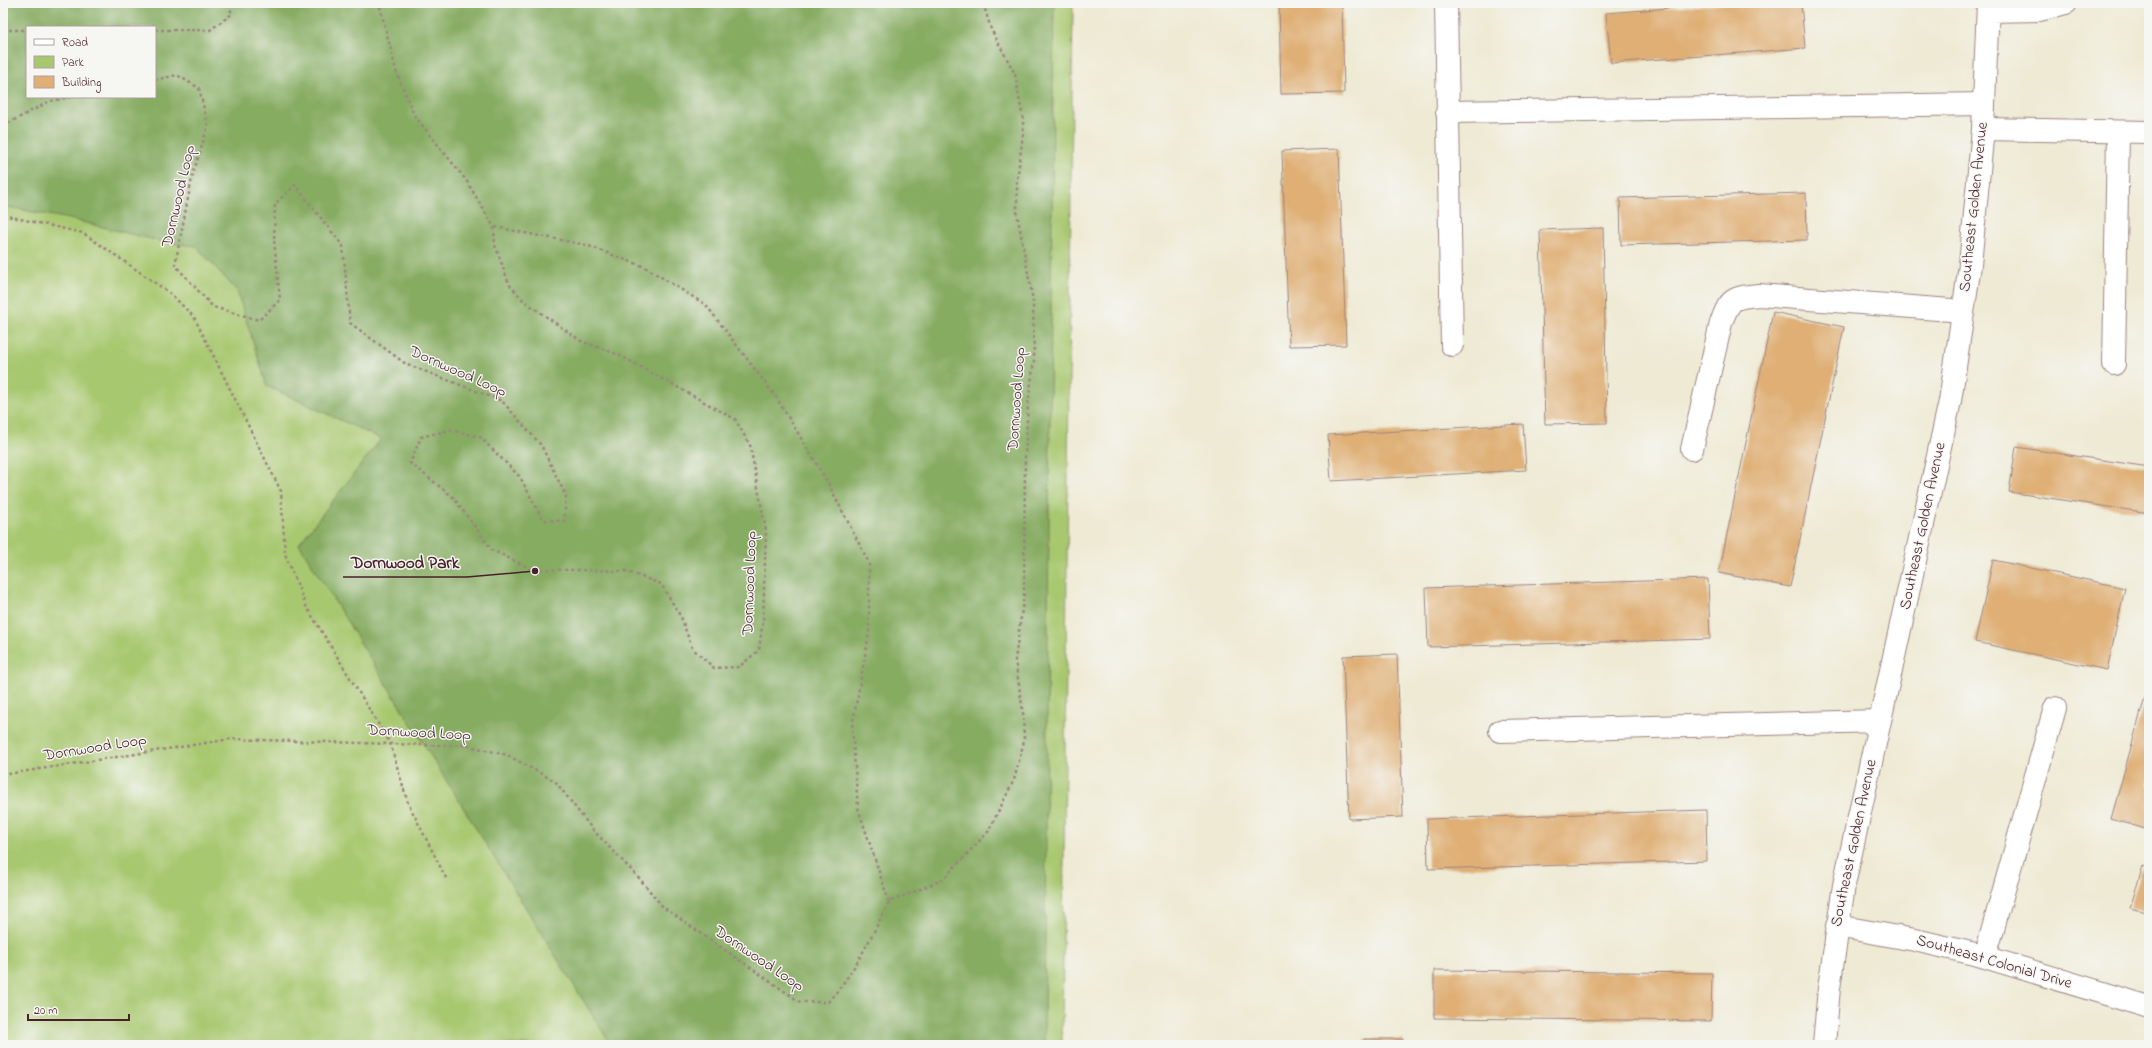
<svg xmlns="http://www.w3.org/2000/svg" width="2152" height="1048" font-family="'Indie Flower',sans-serif">
  <style>
    .green { fill: #a8c870; stroke: #79744e; fill-rule: evenodd }
    .forest { fill: #86ac62; stroke: #686646; fill-rule: evenodd }
    .building { fill: #dfaf75 }
    .lines { fill: none; stroke-linecap: round; stroke-linejoin: round }
    .minor-casing { stroke: #9c8480; stroke-width: 24 }
    .path { stroke: #9c8480; stroke-width: 2.5; stroke-dasharray: 3 3; stroke-linecap: butt }
    .minor { stroke: #fff; stroke-width: 22 }
    .labels { text-anchor: middle; dominant-baseline: central; stroke-width: 3; stroke-linejoin: round; paint-order: stroke }
    .street-label { font-size: 16px; fill: #4a1f2b; stroke: #f6f6f2 }
    .leader { fill: none; stroke: #4a1f2b; stroke-width: 1.5 }
    .callout-dot { fill: #4a1f2b; stroke: #f6f6f2; stroke-width: 1.5 }
    .callout-label { font-size: 17px; text-anchor: middle; font-weight: bold; fill: #4a1f2b; stroke: #f6f6f2; stroke-width: 3; stroke-linejoin: round; paint-order: stroke }
  </style>
  <rect width="100%" height="100%" fill="#f6f6f2"/>
  <filter id="ink" filterUnits="userSpaceOnUse"><feTurbulence type="fractalNoise" baseFrequency=".025" numOctaves="2"/><feDisplacementMap in="SourceGraphic" scale="8" xChannelSelector="R" yChannelSelector="G"/><feConvolveMatrix kernelMatrix="1 2 1 2 8 2 1 2 1" color-interpolation-filters="sRGB"/></filter>
  <filter id="wash" filterUnits="userSpaceOnUse"><feTurbulence type="fractalNoise" baseFrequency=".012" numOctaves="4" result="noise"/><feDisplacementMap in="SourceGraphic" scale="16" xChannelSelector="R" yChannelSelector="G"/><feGaussianBlur stdDeviation="0.9" result="paint"/><feColorMatrix in="noise" values="0 0 0 0 0 0 0 0 0 0 0 0 0 0 0 0 0 1.4 0 .05"/><feComposite in="paint" operator="in"/></filter>
  <g filter="url(#wash)">
    <rect width="100%" height="100%" fill="#eeead4"/>
    <path class="green" d="M3,3H1073L1062,1045H3ZM27,27H155V97H27Z"/>
    <path class="forest" d="M3,3H1054L1044,1045H611L299,544L381,439L267,386L237,291L196,246L167,243L74,220L3,206ZM27,27H155V97H27Z"/>
    <g id="blocks">
      <path class="building" d="M1279,3H1342L1344,93L1281,94Z
        M1734,3H1801L1805,48L1611,63L1606,13Z
        M1339,149L1346,345L1289,346L1282,151Z
        M1806,193L1807,240L1621,245L1620,198Z
        M1603,228L1607,423L1545,424L1540,230Z
        M1773,312L1844,327L1790,587L1719,573Z
        M1523,424L1526,470L1331,481L1328,435Z
        M2016,447L2149,467V513L2009,492Z
        M1993,560L2125,588L2107,670L1975,642Z
        M1708,579L1710,639L1428,647L1426,588Z
        M1397,654L1403,817L1349,819L1343,656Z
        M2149,683V830L2111,819Z
        M1706,810L1707,861L1428,869L1427,819Z
        M2143,866L2149,868V913L2130,908Z
        M1434,970L1712,973L1711,1021L1434,1018Z
        M1364,1039H1403V1045H1364Z"/>
    </g>
  </g>
  <g filter="url(#ink)">
    <use href="#blocks" fill-opacity="0" stroke="#9c8480" stroke-width="1"/>
    <g class="lines">
      <defs>
        <path id="minor" d="M1446,3L1452,345
          M1988,11L2040,10L2066,3
          M1447,112L1984,104
          M1983,129L2149,132
          M2114,364L2118,132
          M1692,449L1721,323C1730,298 1733,297 1759,295L1963,311
          M1500,731L1880,721
          M1837,926L1915,940L1975,954L2149,1007
          M1985,957L2055,708
          M1824,1045L1829,988L1844,885L1950,401L1970,265L1983,129L1988,3"/>
      </defs>
      <use href="#minor" class="minor-casing"/>
      <path class="path" d="M3,30H27
        M155,30H210L232,14L228,3
        M155,80L177,75L199,88L208,126L192,178L175,265L213,307L259,320L280,300L274,240L275,204L295,185L343,246L350,323L406,364L502,401L541,445L566,496L564,521L543,520L520,477L480,437L450,430L421,437L410,463L453,497L492,550L531,569L626,571L661,584L681,617L692,648L714,668L739,667L759,650L763,620L766,531L750,445L735,419L619,355L581,341L524,301L509,284L495,245L494,227L466,180L414,115L397,74L379,3
        M3,126L50,101L71,97
        M3,215L83,233L170,293L194,317L281,491L285,554L306,606L390,743L408,803L447,880
        M495,227L586,245L645,267L706,305L776,397L827,481L869,563V634L852,727L858,808L889,902
        M3,777L8,774L231,739L424,745H465L507,755L555,781L593,830L639,878L663,907L800,1002H828C855,972 871,937 889,902L942,880L988,832L1014,780L1024,741L1023,711L1015,660L1024,595L1025,456L1028,404L1034,361L1033,301L1017,213V181L1023,134V119L1015,74L991,29L983,3"/>
      <use href="#minor" class="minor"/>
    </g>
  </g>
  <g class="labels">
    <g class="street-label">
      <text transform="translate(179 196) rotate(-77)">Dornwood Loop</text>
      <text transform="translate(1974 207) rotate(-84)">Southeast Golden Avenue</text>
      <text transform="translate(458 372) rotate(24)">Dornwood Loop</text>
      <text transform="translate(1017 399) rotate(-86)">Dornwood Loop</text>
      <text transform="translate(1923 526) rotate(-78)">Southeast Golden Avenue</text>
      <text transform="translate(750 583) rotate(-88)">Dornwood Loop</text>
      <text transform="translate(419 733) rotate(3)">Dornwood Loop</text>
      <text transform="translate(95 748) rotate(-9)">Dornwood Loop</text>
      <text transform="translate(1854 843) rotate(-78)">Southeast Golden Avenue</text>
      <text transform="translate(759 959) rotate(34)">Dornwood Loop</text>
      <text transform="translate(1994 962) rotate(16)">Southeast Colonial Drive</text>
    </g>
  </g>
  <path class="leader" d="M535 571L467 577H343"/>
  <circle class="callout-dot" cx="535" cy="571" r="4"/>
  <g class="callout-label">
    <text x="405" y="568">Dornwood Park</text>
  </g>
  <rect width="2152" height="1048" fill="none" stroke="#f6f6f2" stroke-width="16"/>
  <rect x="26" y="26" width="130" height="72" fill="#f6f6f2" stroke="#b1a0a2"/>
  <rect x="34" y="39" width="20" height="6" fill="#ffffff" stroke="#b1a0a2"/>
  <text x="62" y="46" font-size="12" fill="#4a1f2b">Road</text>
  <rect x="34" y="56" width="20" height="12" fill="#a8c870" stroke="#b1a0a2"/>
  <text x="62" y="66" font-size="12" fill="#4a1f2b">Park</text>
  <rect x="34" y="76" width="20" height="12" fill="#dfaf75" stroke="#b1a0a2"/>
  <text x="62" y="86" font-size="12" fill="#4a1f2b">Building</text>
  <path d="M28 1014v6h101v-6" fill="none" stroke="#4a1f2b" stroke-width="2"/>
  <text x="34" y="1014" font-size="12" fill="#4a1f2b" stroke="#f6f6f2" stroke-width="3" paint-order="stroke">20 m</text>
</svg>
